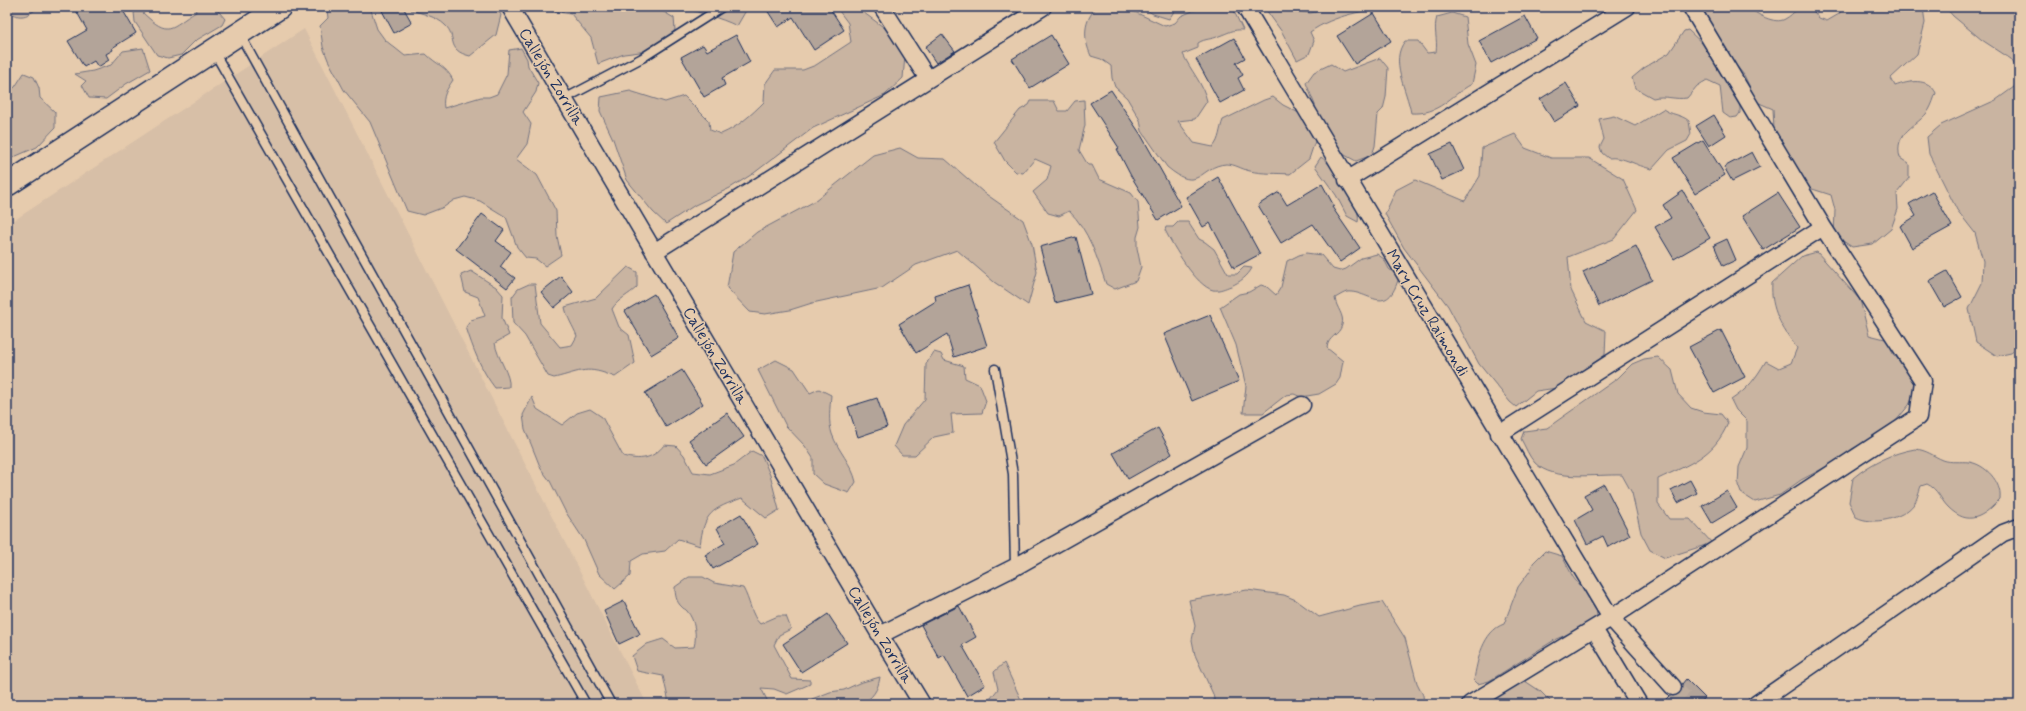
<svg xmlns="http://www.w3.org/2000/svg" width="2026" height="711" font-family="Mynerve,sans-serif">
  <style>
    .built { fill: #d7bfa7 }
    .green { fill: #c9b4a1; stroke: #727280 }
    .building { fill: #b3a499; stroke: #1b2f5e }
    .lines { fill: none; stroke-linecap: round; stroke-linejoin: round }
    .street-tunnel { stroke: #bdac9d; stroke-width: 16; stroke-dasharray: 16 8; stroke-linecap: butt }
    .lane-casing { stroke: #1b2f5e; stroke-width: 11 }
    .street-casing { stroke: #1b2f5e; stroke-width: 19 }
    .primary-casing { stroke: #1b2f5e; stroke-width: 25 }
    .lane { stroke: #e6cbad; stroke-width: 8 }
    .street { stroke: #e6cbad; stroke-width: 16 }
    .primary { stroke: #e6cbad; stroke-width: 22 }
    .labels { text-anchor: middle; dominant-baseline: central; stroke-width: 3; stroke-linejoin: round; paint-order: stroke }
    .street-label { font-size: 16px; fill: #1b2f5e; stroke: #e6cbad }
  </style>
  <rect width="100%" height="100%" fill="#e6cbad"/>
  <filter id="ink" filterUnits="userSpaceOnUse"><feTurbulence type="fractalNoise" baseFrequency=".025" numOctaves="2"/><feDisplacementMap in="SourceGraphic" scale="8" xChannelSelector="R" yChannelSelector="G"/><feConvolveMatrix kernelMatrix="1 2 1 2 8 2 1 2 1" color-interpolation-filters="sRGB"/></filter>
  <g filter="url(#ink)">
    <path class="built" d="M304,29L647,704H7V225Z"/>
    <path class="green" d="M8,7H39C26,17 22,19 7,12Z
      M195,7H215L225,19L222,25L195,41L181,55L168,58L157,55L135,22L134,12H142C170,39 170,27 196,12Z
      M332,7H370L377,29L385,40L405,56L426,54C437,65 446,66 453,80C447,89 442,96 444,108L481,97H489L497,94L507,74L509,50L521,48L527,59L528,66L538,83L536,92L523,112L531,124L527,144L516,159L537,175L556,211L557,236L561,255L545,266L536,259L526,258L517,247L506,217L480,201L465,197L454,200L444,207L423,215L407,211L370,122L344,90L328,60L323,47L320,26L328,18L327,10Z
      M409,7H496L501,15L496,35L470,56C445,50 458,37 445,25C437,17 421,13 411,10Z
      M541,7H662L659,9L674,18L675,30L663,41L648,51L624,54L598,64L591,38L571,14L552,11Z
      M683,7H748L737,26C719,17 701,14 683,7Z
      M836,7H856L886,29L905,56L903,78L885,95L813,128L754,173L730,188L695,205L666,224L653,212L627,180L613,139L600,111L601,97L630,91L665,102L684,96L709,121L710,130L721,134C738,127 751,115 764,102L765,84L775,70H803L816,65L851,42L848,23Z
      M1097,7H1124L1165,26L1175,23L1181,16L1195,10L1208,7H1232L1243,30C1233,29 1228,33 1219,36C1211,40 1206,38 1198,43V48L1183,54C1190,70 1203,83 1207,101L1195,119L1178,121L1194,143L1213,147C1220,139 1219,130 1223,120L1264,100L1273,97L1283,105L1299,113L1315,141L1309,159L1290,174C1277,173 1262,174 1250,171C1241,169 1235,164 1226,164C1199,166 1200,195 1167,167L1142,131L1140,120L1127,98L1115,87L1112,78L1111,66L1101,59L1091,56C1083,38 1083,21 1097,7Z
      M1142,7H1177L1169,19L1153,14Z
      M1264,7H1293L1298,11L1310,13L1316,12L1321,7H1394C1365,10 1334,15 1310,32L1314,41L1309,54L1297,60L1282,32Z
      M1700,7H1748C1756,14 1775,25 1785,19C1796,13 1794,7 1810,7L1819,18L1827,21L1839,14L1843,7H1923L1925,23L1917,54L1891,78L1895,86C1909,81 1928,77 1936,93C1934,98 1932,105 1929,110C1918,127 1893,131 1900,158L1909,164V178L1897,193L1898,209L1891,229L1873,244L1852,247L1834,235L1835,210L1831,195L1803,186L1774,130L1773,109L1757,102L1744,75L1725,52Z
      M1945,7H2019V73L2011,59L1982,40L1953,16Z
      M1452,13L1465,17L1468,44L1476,65L1472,84C1449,96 1440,115 1411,113C1407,90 1389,61 1405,41H1418L1427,53L1436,52C1438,39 1433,29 1437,17Z
      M1688,30L1705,46L1740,101V113L1737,117L1730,118L1723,113L1720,86L1707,80L1697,86L1687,98C1675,100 1665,95 1653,98L1635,88L1632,78L1644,68L1669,53L1684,31Z
      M143,48L150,70L126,84L106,99L89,98L82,85L86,81L75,74L93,71L111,65L123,51Z
      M1380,58L1388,68L1386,97L1383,109L1378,114L1375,146L1372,155L1356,161L1341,153L1318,119L1315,105L1306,83L1314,72L1331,64L1343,72Z
      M24,73L34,77L39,88L40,98L55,112V128L37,147L7,160V93L15,87Z
      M2019,81V347L2011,353L1997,356L1976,342L1969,309L1982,283L1983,261L1975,233L1957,210L1929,154L1927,137L1941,125L1996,100L2014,87Z
      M1084,100L1085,125L1079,150L1088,165H1092L1099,179L1131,193L1138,202L1140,227L1137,237V248L1141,267L1136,281L1115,289L1106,284C1097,258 1089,230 1069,211L1059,216L1048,213L1033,192L1047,180L1051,166L1035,159L1023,173L1016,172L1005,161L994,142L1020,110L1029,105L1031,101H1054L1059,111H1067L1075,101Z
      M1663,109C1671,115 1681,114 1689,121L1691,134L1687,141L1669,150L1652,169C1636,166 1624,156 1608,158L1602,153L1600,147L1604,139L1599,119L1614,116L1635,126Z
      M1515,134L1525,148L1551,158H1589L1623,179L1637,210L1614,239L1568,257L1571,290L1586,321L1606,331L1605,355L1557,388L1536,391L1516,407L1510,402L1479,364L1448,306L1404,248L1385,214L1396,190L1415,180L1465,201L1480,176L1482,148Z
      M900,148L918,158L945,159L983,192L1023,220L1032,244L1037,272L1028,305L994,282L957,250L916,265L882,288L812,303L790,310L765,314L750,312L727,288L733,252L757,232L815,201L873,155Z
      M1321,157C1334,166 1362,206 1358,222L1347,216L1336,195L1315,166Z
      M1178,222H1188L1199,239L1205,242L1214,249L1228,274H1237L1244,267L1252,268C1248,276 1240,282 1231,286C1225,288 1220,291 1213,290C1196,286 1173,246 1165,230L1166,227H1173Z
      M1817,252L1860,300L1869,335L1889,340L1893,354L1911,373L1915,385L1913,397L1909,405L1891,427L1884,433L1852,449L1839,460L1801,480L1780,495L1755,502L1741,493L1738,485L1739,467L1747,448V421L1736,410L1731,400C1749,388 1755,379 1766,361L1779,368L1791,363L1797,348C1782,328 1770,309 1772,283L1802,256Z
      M1306,253L1321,255L1333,269L1340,271L1346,269L1361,258L1377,254L1384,259L1389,269L1399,277C1387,319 1369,290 1347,292C1343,293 1339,296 1335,298C1336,308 1345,315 1342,325C1339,336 1328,336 1327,348L1343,361L1340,378L1336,384L1319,394L1301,397L1294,394L1286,395L1263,413H1243L1246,386L1236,345L1220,307L1239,294L1249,292L1261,285L1267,287L1276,295L1281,287L1287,261L1299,255Z
      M628,267L637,272V287C629,295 618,299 612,309L619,327L629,335L635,363L615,377C586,365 583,371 554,378L548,376L525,336L513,323L512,297L518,289L529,284H535L540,323L560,347L572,345L577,336C573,326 567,318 565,307L596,298Z
      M471,271L496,287L503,295L502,318L509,335L495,343C497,358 511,375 509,387L495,388C481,370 473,349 466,327L471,320L485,316L478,297L465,292L461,275Z
      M934,352L941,354L944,360L964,366L965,378L980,385L986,401L982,413L951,414L953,433L934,437L915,455H902L894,446L903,425L925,399L926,364Z
      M1658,357L1672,370L1678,394L1691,408L1703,412L1721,414L1728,423C1714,457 1689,464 1658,479V504L1669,519H1690L1712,543L1665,558L1650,550L1641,533L1632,493L1622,475C1596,474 1554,482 1535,463C1529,457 1525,446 1521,439L1524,431L1547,428L1618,378L1632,364L1644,359Z
      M776,360L794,369L810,393L819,389L831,395C830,407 828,422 832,434C838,451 852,464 856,482L849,493L824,484L813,474V458L805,446L786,426L758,370Z
      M532,397L537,409L562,425L577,413L590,409L602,417L623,456C640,461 653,459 664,445L676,446L684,455L693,472L710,474L734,465L752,451L762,456L770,475L779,510L766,518L742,498C712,509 704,512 700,546L678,539L665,551L643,554L631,561L630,576L615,589L599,574L584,540L565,511L550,481L541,469L525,429L523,415Z
      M1915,449C1927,450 1933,456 1943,460C1951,463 1961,461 1969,462C1985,464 2002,482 2000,499C1984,516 1969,528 1948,507C1940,499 1938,489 1927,484L1921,486C1919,491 1917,500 1914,504C1903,519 1873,526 1856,517L1849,502L1853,478C1871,463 1892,453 1915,449Z
      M1545,551L1562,556L1573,577L1579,585L1587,587C1593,597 1599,608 1596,620L1584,628L1556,639L1489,681L1478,684L1474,680C1477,661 1483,631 1504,624L1518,587L1530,571L1533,563Z
      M689,577H703L714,583L743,588C750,600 751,615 760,624L778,616H786L791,629L779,635L774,645L792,679L810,680V684L787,694L774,689L761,688L769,704H668V698L663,676L637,671L632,656L647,644L663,639L675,648L694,647C697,636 695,620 687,611C686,609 683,609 682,607C676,602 675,594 675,587Z
      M1247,590L1284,595L1296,600L1319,617L1360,606L1382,602L1405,638L1417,683L1423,695L1424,704H1215L1213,694L1195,655L1192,640L1195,626L1189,600Z
      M1004,663L1023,704H981L991,698L998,689L994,672Z
      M880,677C878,690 873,698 861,704H799L830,692L844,690L859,683Z
      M1522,679L1540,691L1553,704H1488L1501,691Z"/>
    <path class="building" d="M74,7H121L136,33L112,48L113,50L106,54L109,60L98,67L94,61L84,67L68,41L87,30Z
      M380,7H403L412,23L394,33Z
      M765,7H829L844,30L814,50L793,17L778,27Z
      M1374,13L1391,41L1355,64L1337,36Z
      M1525,16L1537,38L1491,63L1479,41Z
      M942,34L955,51L936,63L925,47Z
      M736,35L750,62L722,78L725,85L704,97L681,57L703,45L707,51Z
      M1051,35L1069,64L1030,88L1012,59Z
      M1234,38L1245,58L1236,63L1243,75L1238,78L1244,90L1220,103L1196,59Z
      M1566,83L1580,106L1554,122L1540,99Z
      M1111,90L1141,135L1181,206L1158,220L1131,176L1117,149L1119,148L1090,103Z
      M1714,115L1726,135L1709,146L1696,126Z
      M1703,140L1725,175L1695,194L1673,158Z
      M1452,144L1464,170L1442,180L1430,154Z
      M1752,152L1760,167L1732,181L1724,167Z
      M1218,177L1260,254L1234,268L1210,223L1203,227L1186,197Z
      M1322,184L1334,206L1332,207L1360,248L1340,262L1313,224L1281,243L1258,205L1279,192L1287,205Z
      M1683,191L1710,238L1674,259L1655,227L1671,218L1663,205Z
      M1932,191L1952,226L1912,248L1900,226L1916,216L1909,204Z
      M1778,193L1800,227L1763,250L1742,216Z
      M482,214L504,230L496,241L511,252L500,267L515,278L507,288L456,249Z
      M1076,237L1091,294L1055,303L1040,247Z
      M1727,239L1736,260L1723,266L1714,245Z
      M1636,246L1652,280L1599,306L1583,272Z
      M1947,271L1962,297L1944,307L1929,281Z
      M561,276L573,292L554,308L541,292Z
      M968,285L987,346L954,357L947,334L916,353L899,324L936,301L935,296Z
      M654,294L679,338L651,355L625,311Z
      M1210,315L1239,381L1192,401L1164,334Z
      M1721,330L1745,377L1714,393L1689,347Z
      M682,370L703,404L666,427L645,393Z
      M877,398L887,427L858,437L848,407Z
      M727,413L744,437L706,464L689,440Z
      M1158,428L1172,454L1128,479L1113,453Z
      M1690,480L1697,493L1678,503L1671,490Z
      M1604,484L1630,535L1608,547L1603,536L1587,544L1575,520L1592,510L1584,495Z
      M1727,491L1737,508L1712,523L1702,506Z
      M741,514L758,544L713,569L705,555L725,543L717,528Z
      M624,601L640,634L619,644L604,611Z
      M959,606L976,637L962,645L985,685L967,696L944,655L939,658L921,625Z
      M828,614L847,643L801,672L783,644Z
      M1686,679L1705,698L1698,704H1661L1669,696H1675L1680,694L1682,690V684Z"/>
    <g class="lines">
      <path class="street-tunnel" d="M1673,687L1690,704"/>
      <defs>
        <path id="lane" d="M240,35L611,704
          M213,50L586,704
          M564,99L642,58L722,7
          M995,369L1013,474L1015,567"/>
        <path id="street" d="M510,7L880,635L922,704
          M882,7L928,79
          M1245,7L1611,618L1673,687
          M1347,180L1627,7
          M654,252L1043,7
          M1499,434L1823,227
          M1594,629L1639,704
          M880,635L1015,567L1302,405
          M1470,704L1611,618L1918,417L1923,381L1823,227L1691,7
          M1756,704L2003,533L2019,527"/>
        <path id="primary" d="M7,185L280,7"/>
      </defs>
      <use href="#lane" class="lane-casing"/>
      <use href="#street" class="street-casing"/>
      <use href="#primary" class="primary-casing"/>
      <use href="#lane" class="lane"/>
      <use href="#street" class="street"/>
      <use href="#primary" class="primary"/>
    </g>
  </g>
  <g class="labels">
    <g class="street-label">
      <text transform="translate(551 77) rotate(59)">Callejón Zorrilla</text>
      <text transform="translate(1427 313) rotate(59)">Mary Cruz Raimondi</text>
      <text transform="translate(715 356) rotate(59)">Callejón Zorrilla</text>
      <text transform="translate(880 635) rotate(59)">Callejón Zorrilla</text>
    </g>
  </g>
  <rect width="2026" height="711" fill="none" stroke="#e6cbad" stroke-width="24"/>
  <rect x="12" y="12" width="2002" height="687" fill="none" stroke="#1b2f5e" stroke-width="1.5" filter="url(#ink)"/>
</svg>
